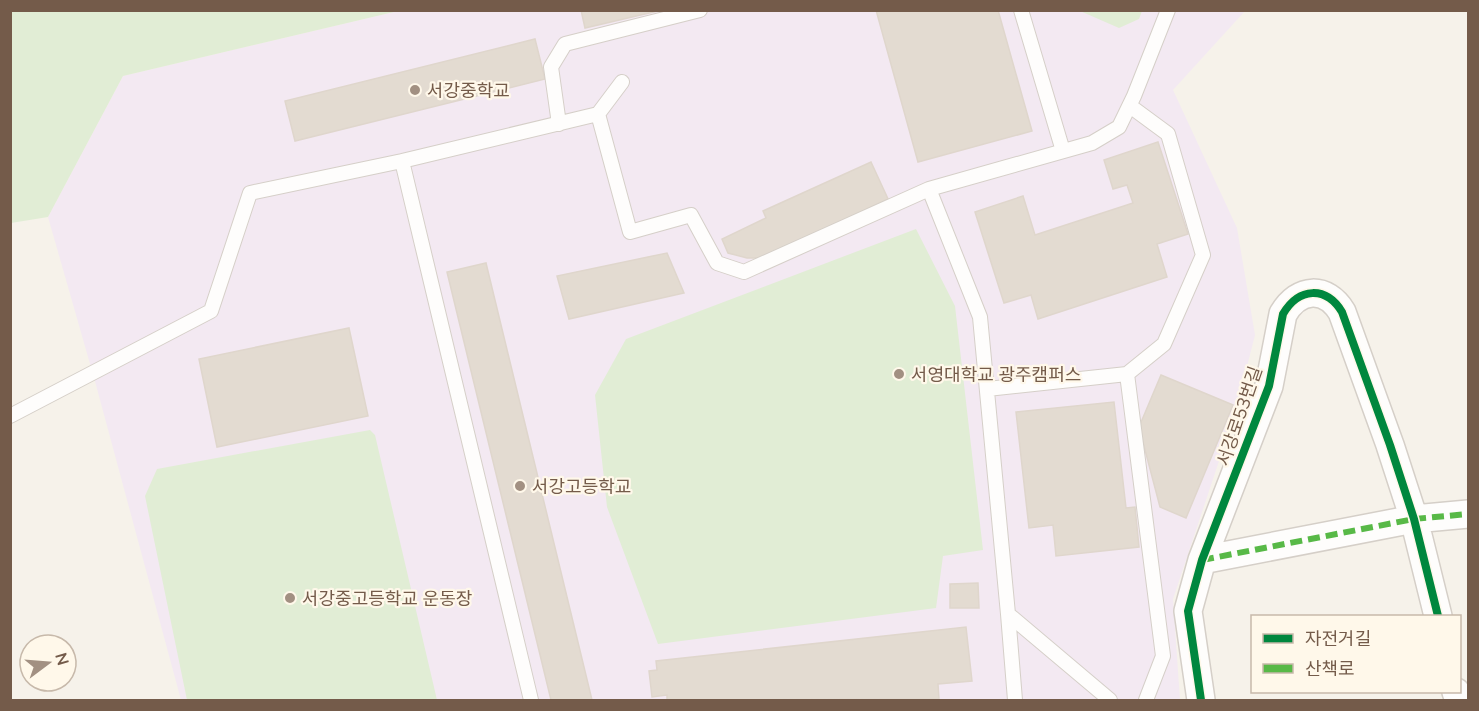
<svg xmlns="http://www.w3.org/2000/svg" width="1479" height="711" font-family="Mulish,'Noto Sans KR',sans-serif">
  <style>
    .education { fill: #f3e9f2 }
    .green { fill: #e1edd5 }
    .building { fill: #e3dbd1; stroke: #dfd6cc; stroke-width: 1.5 }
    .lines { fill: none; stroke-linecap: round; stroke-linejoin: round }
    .service-casing { stroke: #d5cfc8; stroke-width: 16 }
    .minor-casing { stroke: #d5cfc8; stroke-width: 30 }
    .service { stroke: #fefdfc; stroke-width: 14 }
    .minor { stroke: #fefdfc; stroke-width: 27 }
    .quiet { stroke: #58b947; stroke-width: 6; stroke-dasharray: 12 6; stroke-linecap: butt }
    .cycleway-casing { stroke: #fff8ea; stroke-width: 11 }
    .cycleway { stroke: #00873e; stroke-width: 8 }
    .poi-dot { fill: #a29082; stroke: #fff8ea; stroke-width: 2 }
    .labels { text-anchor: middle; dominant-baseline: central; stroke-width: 4.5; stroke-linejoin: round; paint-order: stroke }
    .poi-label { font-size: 18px; fill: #745b4a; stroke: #fff8ea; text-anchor: start }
    .street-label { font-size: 18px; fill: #745b4a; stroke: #fff8ea }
  </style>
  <rect width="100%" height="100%" fill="#f6f2ea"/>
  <path class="education" d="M398,11H1245L1173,90L1237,228L1255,335L1235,413L1173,599L1180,700H181L96,385L48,217L123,76Z"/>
  <path class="green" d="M11,10H398V11L123,76L48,217L11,223Z
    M1080,11H1142L1139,19L1119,28Z
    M916,229L955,306L983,550L943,556L936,608L658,644L607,507L595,395L626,339Z
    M370,430L375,435L437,700H187L145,496L157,469Z"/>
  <path class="building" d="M581,10H662L585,28Z
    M876,10H998L1032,131L918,162Z
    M535,39L545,79L295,141L285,101Z
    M1158,142L1188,234L1157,244L1167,277L1038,319L1031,295L1004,303L975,212L1023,196L1035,235L1133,203L1127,185L1113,189L1104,160Z
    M871,162L888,199L762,258H747L728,253L722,239L766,218L763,211Z
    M667,253L684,293L569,319L557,276Z
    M486,263L592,700H551L447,272Z
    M349,328L368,416L217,447L199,359Z
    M1161,375L1233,405L1186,518L1160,507L1139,427Z
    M1114,402L1126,508L1135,507L1139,547L1056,556L1053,525L1029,528L1016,412Z
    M978,583L979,608H950V584Z
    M966,627L972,681L938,684L939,699L667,700V695L652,697L649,671L657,670L656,661Z"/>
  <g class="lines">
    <defs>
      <path id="service" d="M1021,10L1063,151
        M598,114L630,232L691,215L717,263L744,272L929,189L1092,143L1119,127L1134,96L1168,10
        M559,124L551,67L565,44L700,10
        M402,161L531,700
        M929,189L980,317L1008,614L1110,700
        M1127,374L1163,656L1146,700
        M987,389L1127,374L1164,344L1203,255L1168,134L1130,106
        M10,416L211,311L250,193L402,161L598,114L622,82
        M1008,614L1015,700"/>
      <path id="minor" d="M1202,560L1414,519L1468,514
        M1456,692L1459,700
        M1201,700L1188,611L1202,560L1269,386L1283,314C1299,287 1326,286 1342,312L1390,445L1414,519L1438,616"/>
    </defs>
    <use href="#service" class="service-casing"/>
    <use href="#minor" class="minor-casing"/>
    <use href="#service" class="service"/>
    <use href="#minor" class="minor"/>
    <path class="quiet" d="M1202,560L1414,519L1468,514"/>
    <defs>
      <path id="cycleway" d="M1201,700L1188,611L1202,560L1269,386L1283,314C1299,287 1326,286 1342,312L1390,445L1414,519L1438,616"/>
    </defs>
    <use href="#cycleway" class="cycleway-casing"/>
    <use href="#cycleway" class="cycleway"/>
  </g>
  <g class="poi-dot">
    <circle cx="415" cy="90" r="6"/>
    <circle cx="899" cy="374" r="6"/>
    <circle cx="520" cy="486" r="6"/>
    <circle cx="290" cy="598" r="6"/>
  </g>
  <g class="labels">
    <g class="poi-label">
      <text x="427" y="90">서강중학교</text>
      <text x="911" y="374">서영대학교 광주캠퍼스</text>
      <text x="532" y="486">서강고등학교</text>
      <text x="302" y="598">서강중고등학교 운동장</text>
    </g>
    <g class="street-label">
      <text transform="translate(1239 416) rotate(-71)">서강로53번길</text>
    </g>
  </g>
  <rect width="1479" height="711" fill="none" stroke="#745b4a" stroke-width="24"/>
  <rect x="1251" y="615" width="210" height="78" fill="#fff8ea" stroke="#c7b9aa" stroke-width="1.5"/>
  <rect x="1263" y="634" width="30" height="9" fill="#00873e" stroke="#c7b9aa" stroke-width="1.5"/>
  <text x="1305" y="645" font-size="18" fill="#745b4a">자전거길</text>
  <rect x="1263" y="664" width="30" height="9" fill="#58b947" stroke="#c7b9aa" stroke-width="1.5"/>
  <text x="1305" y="675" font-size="18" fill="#745b4a">산책로</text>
  <g transform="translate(48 663) rotate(74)"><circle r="28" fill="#fff8ea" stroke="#c7b9aa" stroke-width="1.5"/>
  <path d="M0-4.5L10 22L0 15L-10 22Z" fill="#a29082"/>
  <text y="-9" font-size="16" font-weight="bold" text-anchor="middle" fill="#745b4a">N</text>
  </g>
</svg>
